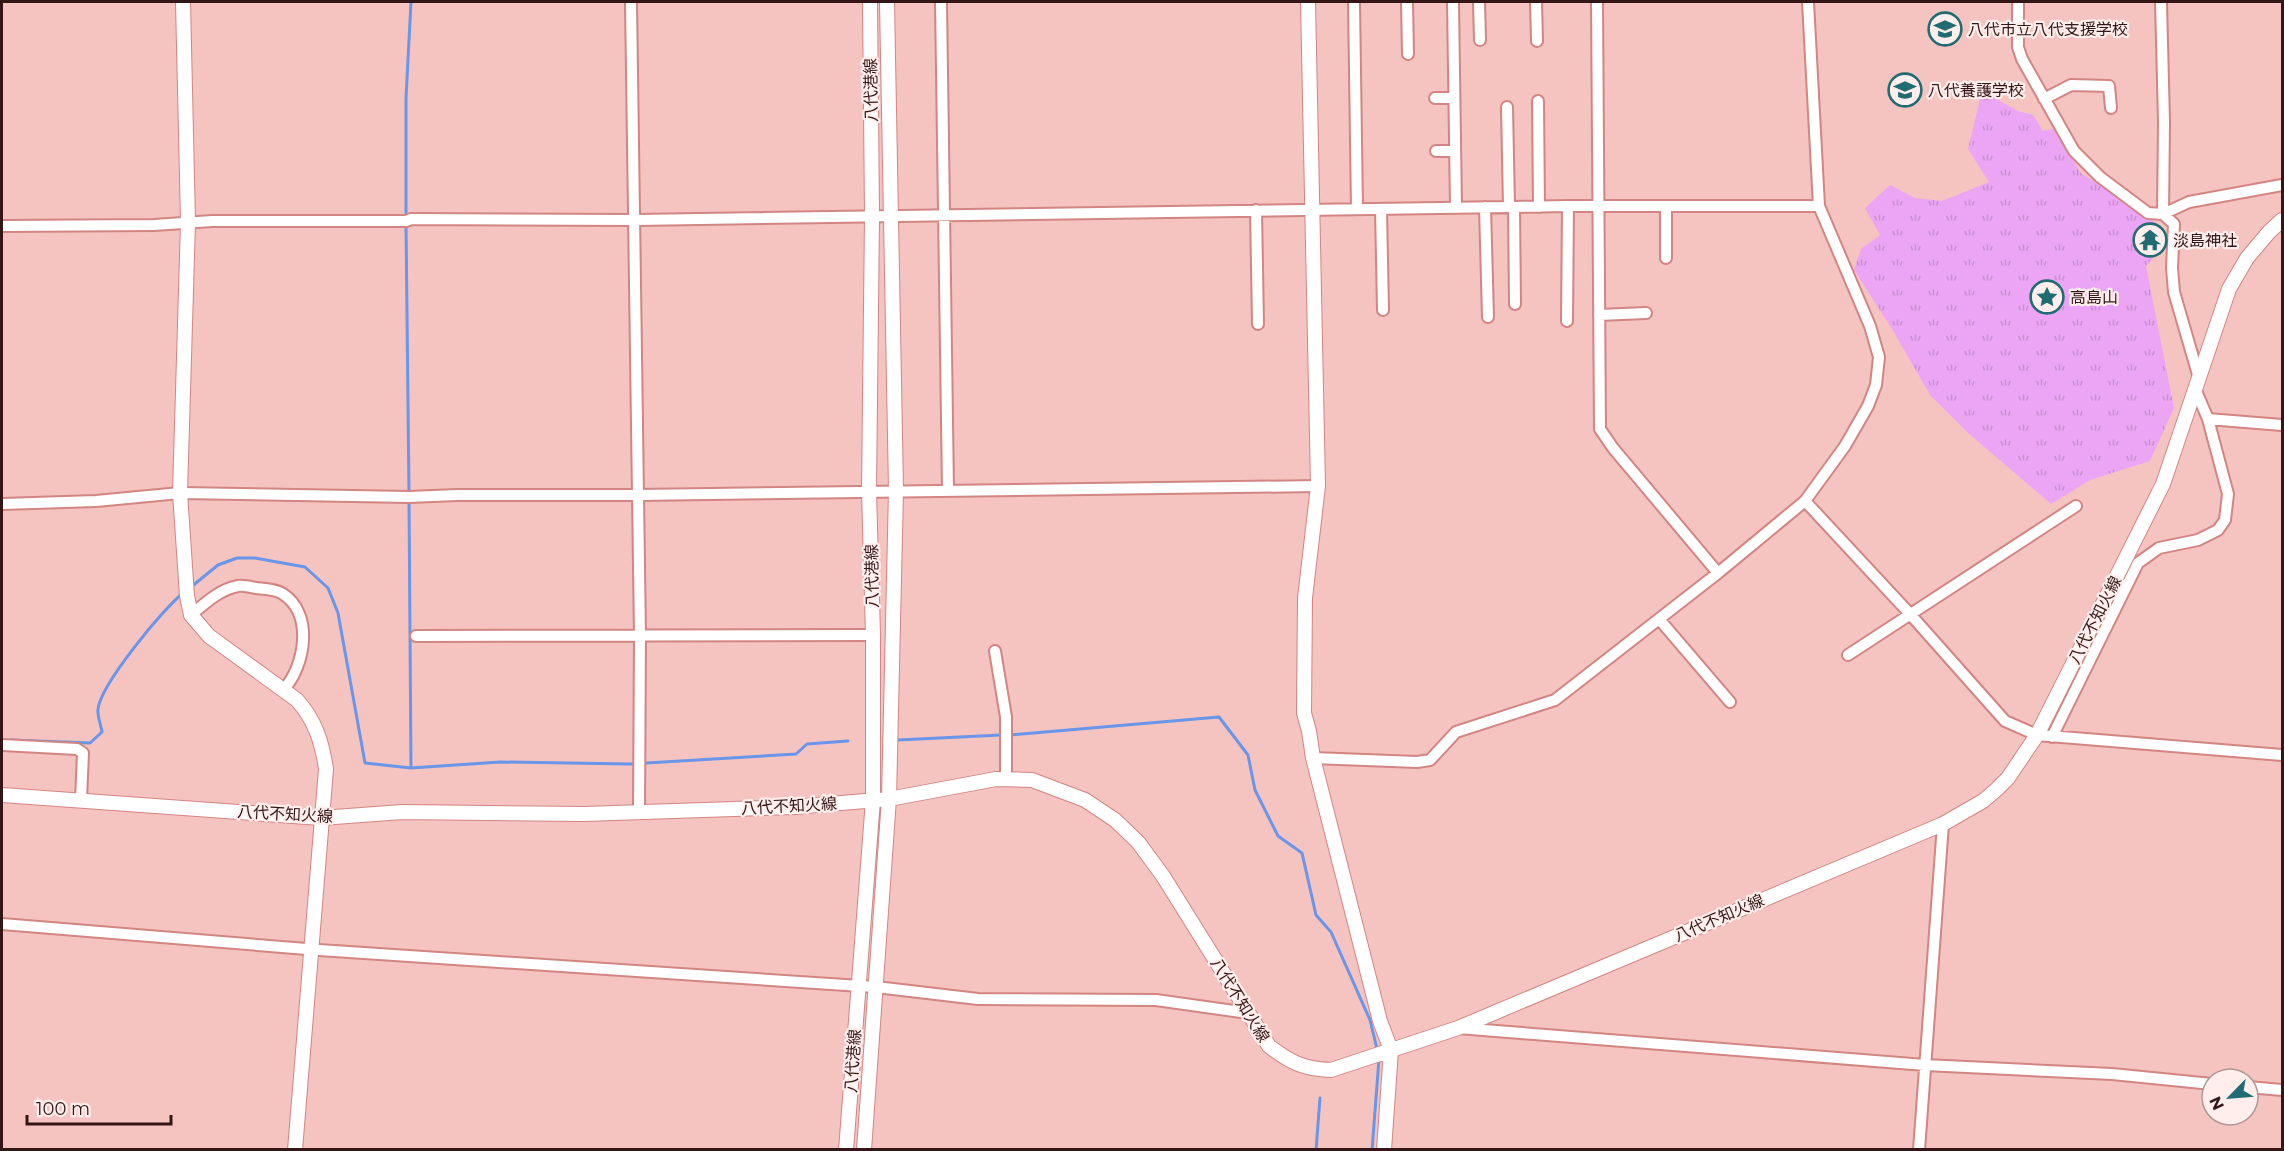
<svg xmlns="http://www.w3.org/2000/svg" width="2284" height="1151" font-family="Montserrat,'Noto Sans JP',sans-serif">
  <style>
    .grass { fill: url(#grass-tufts) }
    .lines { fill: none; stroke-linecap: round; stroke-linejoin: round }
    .stream { stroke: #6995ea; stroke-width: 3 }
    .street-casing { stroke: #d28582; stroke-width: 14 }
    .secondary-casing { stroke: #d28582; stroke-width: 16 }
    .street { stroke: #fff; stroke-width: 10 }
    .secondary { stroke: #fff; stroke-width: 14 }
    .labels { text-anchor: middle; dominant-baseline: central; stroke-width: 4.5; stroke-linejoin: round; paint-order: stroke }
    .poi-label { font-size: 16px; fill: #331615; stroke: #ffeeec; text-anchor: start }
    .street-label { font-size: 16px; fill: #331615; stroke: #ffeeec }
  </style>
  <defs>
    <pattern id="grass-tufts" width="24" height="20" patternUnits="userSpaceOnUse" patternTransform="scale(1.5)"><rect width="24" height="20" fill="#eba5f4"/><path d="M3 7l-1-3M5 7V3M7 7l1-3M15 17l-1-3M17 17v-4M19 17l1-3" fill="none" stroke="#ca8dd0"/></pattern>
  </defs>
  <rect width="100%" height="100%" fill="#f5c4c0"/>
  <path class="grass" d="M1982,91L2018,111L2033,115L2043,131L2053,129L2081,173L2156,223L2163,247L2146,266L2174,408L2150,461L2090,480L2051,504L1968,433L1930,395L1892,329L1854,270L1861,249L1880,235L1865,208L1890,185L1915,198L1942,201L1989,182L1968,149Z"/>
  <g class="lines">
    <path class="stream" d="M406,217V98L411,2
      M406,224L409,493
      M409,500L411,768
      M191,587L218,565L237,558H255L305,567L328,588L338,613L365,763L411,768L500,762L630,764L796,754L807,744L848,741
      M1010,735L1219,717L1248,755L1255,790L1278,836L1302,853L1316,915L1331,932L1370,1020L1377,1049
      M11,740L90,743L102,732C101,725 97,716 98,709C101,684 163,609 183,593
      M898,740L1001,735
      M1316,1150L1320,1098
      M1372,1150L1379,1059"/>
    <defs>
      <path id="street" d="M631,2L640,636L639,811
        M941,2L948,490
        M1354,2L1357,209
        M1407,2L1408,54
        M1453,2L1456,208
        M1479,2L1480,40
        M1536,2L1537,41
        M1597,2L1600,429L1613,448L1718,573
        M2018,2V47L2022,59L2074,151L2100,177L2148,213L2163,214L2189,202L2282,185
        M2161,2L2164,122L2163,214
        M1435,98H1454
        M2044,99L2071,85L2109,86L2111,108
        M1538,101L1539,207
        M1507,107L1509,207
        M1436,151H1455
        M1666,206V258
        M1485,207L1488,317
        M1514,207L1515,304
        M1381,209L1383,310
        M1256,210L1258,324
        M2163,214L2174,224L2172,268L2174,292L2199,378
        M2,226L154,225L212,221H406L411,219L636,220L1568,206H1819
        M1599,315L1646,313
        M1567,321L1568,206
        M2208,419L2282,425
        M1805,501L1910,614L2005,721L2037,735L2282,755
        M2,504L96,501L180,493L409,497L457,495H637L1318,486
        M191,615C204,604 220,589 238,586C243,585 251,587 256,588C265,589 276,589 283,594C314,614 305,666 284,689
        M1659,619L1730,702
        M416,636L873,635
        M995,651L1006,717V779
        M1848,655L2076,506
        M2052,737L2138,563L2159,548L2198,540L2218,530L2225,520L2228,494L2208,419L2196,391
        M2,745L77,749L83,753L81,800
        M1313,758L1417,762L1430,760L1456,732L1555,700L1718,573L1805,501L1845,446L1868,406L1876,385L1879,357L1870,326L1819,206L1808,2
        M2,924L319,950L876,987L978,999L1156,1000L1248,1013
        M1458,1028L1925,1065L2112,1074L2212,1084
        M2248,1087L2282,1090
        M1919,1150L1943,824"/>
      <path id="secondary" d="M183,2L188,222L180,493L187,596L191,615L209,636L297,700C315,720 322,742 326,769L295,1150
        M1308,2L1318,486L1305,598L1304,713L1309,731L1313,758L1380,1021L1391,1050L1384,1150
        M2,795L321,818L402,812L584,814L794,807L889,799L996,779L1032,780L1085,800L1115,820L1138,842L1163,876L1269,1046C1291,1063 1304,1069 1331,1070L1458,1028L1943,824L1983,801L1996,790L2008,778L2037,735L2163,484L2229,289L2247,258L2269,232L2282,220
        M846,1150L873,800V635L869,491L872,216L870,2
        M864,1150L889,799L896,490L887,2"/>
    </defs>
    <use href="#street" class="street-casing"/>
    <use href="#secondary" class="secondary-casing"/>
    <use href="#street" class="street"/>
    <use href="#secondary" class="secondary"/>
  </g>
  <defs>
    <symbol id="school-ring" viewBox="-11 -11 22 22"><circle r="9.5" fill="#ffeeec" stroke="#206c72" stroke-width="1.5"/><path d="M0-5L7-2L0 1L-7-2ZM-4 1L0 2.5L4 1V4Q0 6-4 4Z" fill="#206c72"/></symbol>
    <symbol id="temple-ring" viewBox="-11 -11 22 22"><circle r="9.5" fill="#ffeeec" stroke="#206c72" stroke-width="1.5"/><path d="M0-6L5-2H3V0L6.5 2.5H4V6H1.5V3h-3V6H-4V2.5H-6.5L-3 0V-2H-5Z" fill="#206c72"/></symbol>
    <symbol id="sight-ring" viewBox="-11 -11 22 22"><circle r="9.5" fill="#ffeeec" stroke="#206c72" stroke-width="1.5"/><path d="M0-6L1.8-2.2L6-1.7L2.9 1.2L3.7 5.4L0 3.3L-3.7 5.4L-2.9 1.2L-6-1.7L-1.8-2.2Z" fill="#206c72"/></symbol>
  </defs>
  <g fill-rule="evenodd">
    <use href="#school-ring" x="1926" y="10" width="38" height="38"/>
    <use href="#school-ring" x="1886" y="71" width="38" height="38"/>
    <use href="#temple-ring" x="2131" y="221" width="38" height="38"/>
    <use href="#sight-ring" x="2028" y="278" width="38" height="38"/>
  </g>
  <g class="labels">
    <g class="poi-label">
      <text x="1968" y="29">八代市立八代支援学校</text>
      <text x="1928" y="90">八代養護学校</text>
      <text x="2173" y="240">淡島神社</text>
      <text x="2070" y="297">高島山</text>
    </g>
    <g class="street-label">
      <text transform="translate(871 90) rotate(-91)">八代港線</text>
      <text transform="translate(872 576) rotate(-91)">八代港線</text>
      <text transform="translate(2095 620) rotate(-63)">八代不知火線</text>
      <text transform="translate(789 806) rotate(-3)">八代不知火線</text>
      <text transform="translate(285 814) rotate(3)">八代不知火線</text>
      <text transform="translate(1719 918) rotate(-23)">八代不知火線</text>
      <text transform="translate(1240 1000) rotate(58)">八代不知火線</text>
      <text transform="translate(853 1061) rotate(-86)">八代港線</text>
    </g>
  </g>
  <rect width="2284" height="1151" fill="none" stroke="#331615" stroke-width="6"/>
  <g transform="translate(2230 1097) rotate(245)"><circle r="28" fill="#ffeeec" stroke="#ad9896" stroke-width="1.5"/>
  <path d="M0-4.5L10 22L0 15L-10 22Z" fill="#206c72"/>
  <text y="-9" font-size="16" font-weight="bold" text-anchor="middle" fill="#331615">N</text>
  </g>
  <path d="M27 1115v9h144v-9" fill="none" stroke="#331615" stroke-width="3"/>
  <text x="36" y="1115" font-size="18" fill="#331615" stroke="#ffeeec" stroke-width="4.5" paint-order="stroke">100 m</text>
</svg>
